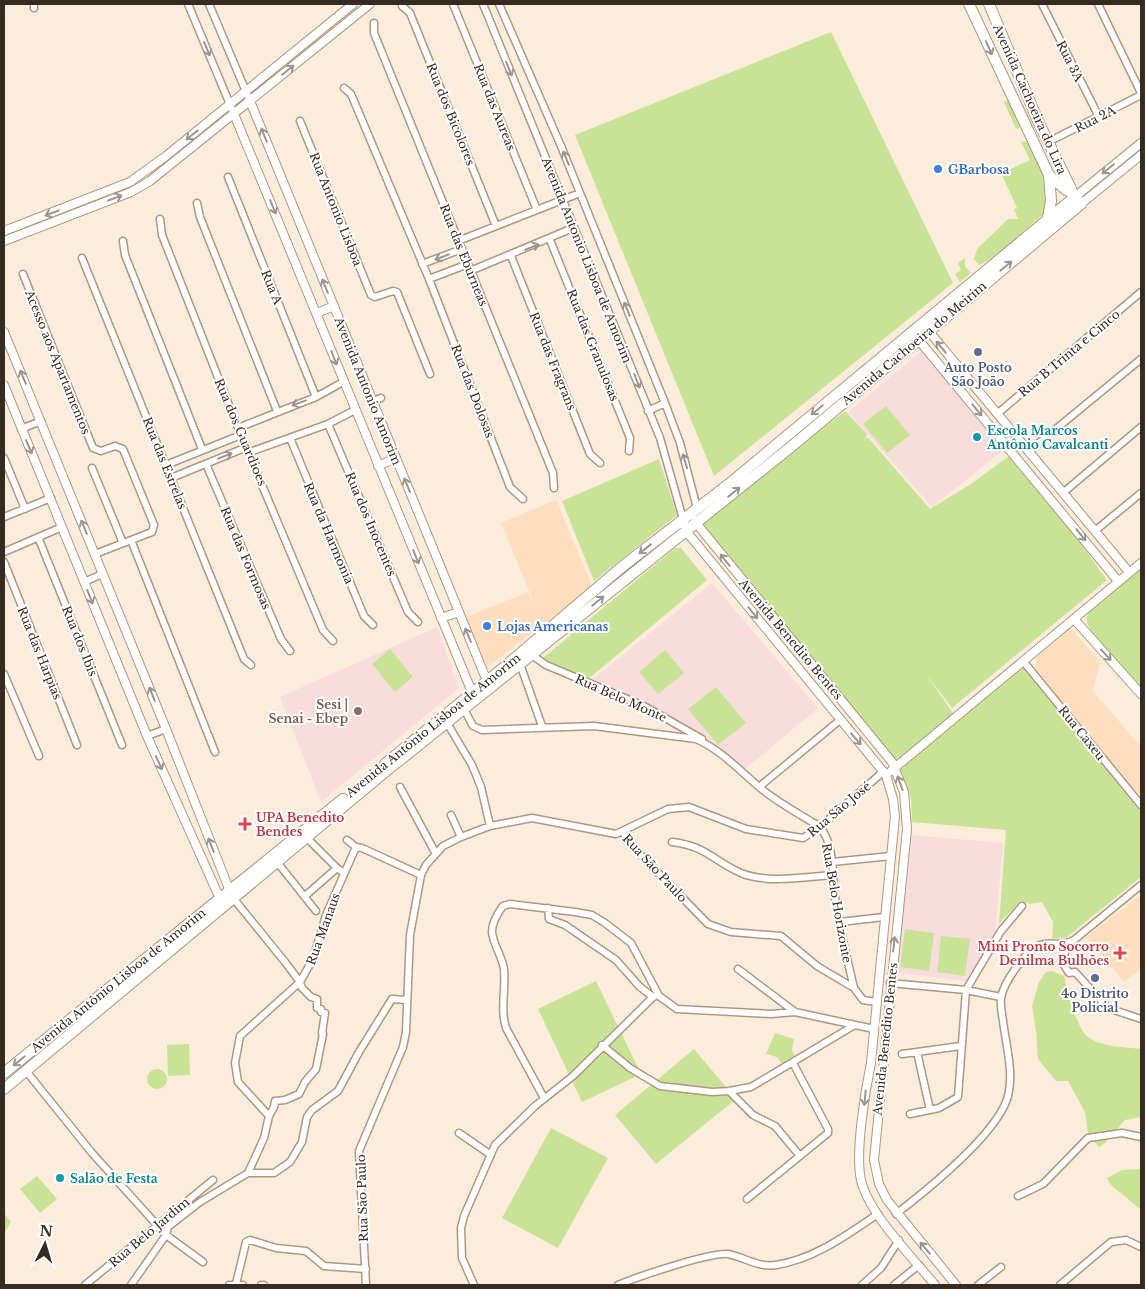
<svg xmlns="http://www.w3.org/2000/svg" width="1145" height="1289" font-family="'Libre Baskerville',serif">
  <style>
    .built { fill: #fedebe }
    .education { fill: #f8dddc }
    .green { fill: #c9e396 }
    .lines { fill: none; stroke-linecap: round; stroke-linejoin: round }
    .minor-casing { stroke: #b09880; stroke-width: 9 }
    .tertiary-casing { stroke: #b09880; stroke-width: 10 }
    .primary-casing { stroke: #b09880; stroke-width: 12 }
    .minor { stroke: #fff; stroke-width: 6 }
    .tertiary { stroke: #fff; stroke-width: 8 }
    .primary { stroke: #fff; stroke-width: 10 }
    .oneway { stroke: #9a9590 }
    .shop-dot { fill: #3f7fe0; stroke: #fff; stroke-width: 2 }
    .service-dot { fill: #5c6f8a; stroke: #fff; stroke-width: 2 }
    .culture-dot { fill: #0f9aa8; stroke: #fff; stroke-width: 2 }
    .education-dot { fill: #8d6e63; stroke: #fff; stroke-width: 2 }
    .health-dot { fill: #e0444e; stroke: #fff; stroke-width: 2 }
    .labels { text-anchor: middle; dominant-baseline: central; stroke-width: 4; stroke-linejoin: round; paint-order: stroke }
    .street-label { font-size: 12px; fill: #352b21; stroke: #fff }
    .shop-label { font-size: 12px; font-weight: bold; fill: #366cbe; stroke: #fff; text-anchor: start }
    .service-label { font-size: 12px; font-weight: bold; fill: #4e5e75; stroke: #fff }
    .culture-label { font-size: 12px; font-weight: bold; fill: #0d838f; stroke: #fff; text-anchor: start }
    .education-label { font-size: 12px; font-weight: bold; fill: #785e54; stroke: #fff; text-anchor: end }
    .health-label { font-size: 12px; font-weight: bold; fill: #be3a42; stroke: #fff; text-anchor: start }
  </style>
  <rect width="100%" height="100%" fill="#fbecdc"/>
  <path class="built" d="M556,500L593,588L538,628L485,669L464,618L528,592L533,606L530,593L501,523Z
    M1070,627L1100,663L1093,691L1141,747V799L1035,669L1037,655Z
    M1141,895V969L1124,982L1086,937Z"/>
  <path class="education" d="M922,351L1005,449L932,507L848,412Z
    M712,583L818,708L744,770L711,743L593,679Z
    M437,627L459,688L321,802L280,697Z
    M911,835L1003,843L995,934L966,981L900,973L896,970Z"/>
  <path class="green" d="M831,32L953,283L714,476L575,135Z
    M1010,99L1022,103L1030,119L1028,123L1016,129L1004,102Z
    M1031,141C1043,161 1061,179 1055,204L994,258L979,265L974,259L977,249L1008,219H1018L1014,209L1017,208L1002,175L1004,172L1030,160L1021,142Z
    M965,258V266L971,273L960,282L955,274L961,270L958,263Z
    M886,406L910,435L887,453L863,424Z
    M845,411L867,434L864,441L867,437L871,441L930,509L971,484L1009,456L1069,527L1107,580L952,708L925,673L953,713L895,762L793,635L699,525Z
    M659,459L677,515L594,581L562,501Z
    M675,548H681L707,580L587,680L543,658Z
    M1141,568V691C1129,676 1092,638 1087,623C1086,618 1087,615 1089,611Z
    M390,649L413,677L395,692L372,664Z
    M665,650L684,673L658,694L639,672Z
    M1023,666L1141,810V877L1067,937L1052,939L1053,922L1042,902L1030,904L1020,901L999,924L1006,830L912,822L911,798L900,769L902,765Z
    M716,687L746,723L718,745L688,709Z
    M905,929L934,933L929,971L900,967Z
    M941,936L970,939L965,976L937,972Z
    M1052,971L1064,976C1068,991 1076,1028 1088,1037C1101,1047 1125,1047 1141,1049V1117L1125,1120L1105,1143L1099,1147L1088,1134L1085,1112L1068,1081H1056L1038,1059L1036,1031L1032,1006L1039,982L1046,972Z
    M596,981L641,1074L582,1102L538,1009Z
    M775,1033L794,1039L792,1049L795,1056L782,1064L777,1057L766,1054Z
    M189,1044L190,1075L168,1076L167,1045Z
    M694,1049L736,1099L656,1164L615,1115Z
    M147 1079a10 10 0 1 1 20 0a10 10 0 1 1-20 0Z
    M551,1128L608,1158L558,1248L502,1218Z
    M1141,1169V1210L1110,1184L1107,1178L1122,1170Z
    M37,1176L57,1199L40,1213L20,1189Z
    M4,1213L11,1222L5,1232H4Z"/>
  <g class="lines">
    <defs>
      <path id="minor" d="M34,4V8
        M188,4L234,114
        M209,4L250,101
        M453,4L537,210
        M483,4L660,438L683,519
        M499,4L561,146L665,403L680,443L697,508
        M1042,4L1099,117
        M1098,4L1141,93
        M402,6L410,13L496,226
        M374,23V33L553,473L554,488
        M344,88L351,94L429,279L510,487L523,499
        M300,121L371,295L375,297L393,291L397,292L430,374
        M1048,142L1141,95
        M228,177L316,397
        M197,203L200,217L277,411
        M160,219L162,235L238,428L323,630L333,641
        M550,240L630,438L629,451
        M123,241L125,255L202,449
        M458,241L580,193
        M511,256L590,454L600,463
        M82,258L244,659L251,665
        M422,264L462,249
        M470,271L573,228
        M23,274L93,448L101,451L115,446L123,449L154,525L152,532L95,554
        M429,279L468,264
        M373,401L381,398
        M648,411L665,403
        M997,414L1141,292
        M328,424L408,612L418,622
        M238,428L316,397L343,382
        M21,429L41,421
        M290,438L364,616L373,625
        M1029,451L1141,359
        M250,452L328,424L355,410
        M4,458L25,509
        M206,464L281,639L290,651
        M166,465L241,435
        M92,468L123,543
        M171,478L247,447
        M1064,492L1141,427
        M4,517L51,498
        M1096,530L1141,493
        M38,537L122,745
        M131,540L215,752
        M4,552L62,527
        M4,562L77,745
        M84,582L102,574
        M532,655L546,665L644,706L702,739
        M1023,661L1141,805
        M520,664L542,726
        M4,674L39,756
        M464,709L473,726L482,730L594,726L696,739C721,750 738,769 758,786C776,802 800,814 820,827C835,845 832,876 835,897C839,928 847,958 854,988L863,1000L876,1002
        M447,723L472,765L481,787L490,826
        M147,736L166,729
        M400,787L436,854
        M759,787L840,720
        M451,815L461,837
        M622,831L633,847L708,924L731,932L781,936L817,966L854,988
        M307,838L337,868L344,873
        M347,840L356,847L362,848L421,875
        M672,842C707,846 713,861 741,873C768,884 805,877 833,875
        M277,862L316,911
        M832,862L891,856
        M305,896L337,868
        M233,898L285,962L300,982L302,988L311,997L317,999V1008L321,1009V1012L325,1013L322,1033L323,1034L316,1069L305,1082L299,1094L285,1100L275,1101L274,1107L269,1116
        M548,908L549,919L565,925L616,960L640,987L653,997L656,996
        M840,922L884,917
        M1065,945L1064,965L1069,973L1075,972L1108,1008L1141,1019
        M738,969L795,1012
        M890,983L966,990L1001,997
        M602,1045L630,1068L660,1086L712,1092L729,1091L751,1087L853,1026
        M917,1052L930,1110
        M902,1054L961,1046
        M26,1071L92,1153L157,1225L166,1235L203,1262
        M729,1091L753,1115L775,1126L800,1156
        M544,1098L506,1028C500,1008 506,990 504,969C502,956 493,944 492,932C492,922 497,914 503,906L510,904L575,912L592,915L605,923L631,943L659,996L677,1009L771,1014L795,1012L874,1029
        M910,1114L939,1108L958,1097L966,990L1001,931L1022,906
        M459,1133L491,1155
        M248,1173H274L290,1162L302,1142L307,1117L312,1110L338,1091L359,1052L392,999L406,1000
        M1018,1196L1043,1184L1088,1138L1122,1133L1141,1137
        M747,1199L828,1133V1129L793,1063
        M896,1214C927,1190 998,1133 1008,1096C1014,1073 1006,1045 1003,1021C1002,1014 1000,1005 1001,998C1003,987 1010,976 1016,968C1022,960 1029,950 1038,946C1050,940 1059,948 1074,940L1141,885
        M236,1284L246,1242L250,1240L276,1248L306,1251L324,1266L366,1269
        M85,1285L213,1180
        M131,1285L166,1235L168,1227L200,1202L248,1173L264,1138L269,1116L238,1082L235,1063L240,1036L300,982L313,959L326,915L356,847
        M229,1285H243
        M261,1285H264
        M366,1285L359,1151L403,1047L406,1032L410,935L421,875L426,865L443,846L461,837L490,826L532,818L616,834L668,809L689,807L746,829L803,838L820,827L884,771
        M474,1285L462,1258L461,1228L464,1216L495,1145L535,1106L573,1076L653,997
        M618,1285C637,1277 710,1252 728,1254C744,1257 759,1268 776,1265C815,1259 846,1235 878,1214
        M862,1285L881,1268L899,1240
        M894,1285L919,1265
        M978,1285L1001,1267
        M1060,1285L1111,1242L1126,1240L1141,1247"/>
      <path id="tertiary" d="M250,101L459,612L484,674L491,683
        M234,114L474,697
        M1076,196L1141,143
        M1081,204L1141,155
        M4,231L130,182L166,156L353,4
        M4,241L131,192L150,181L370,4
        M317,313L334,306
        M926,328L1129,572
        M4,332L166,729L231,894
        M912,332L1118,581
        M4,385L147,736L221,901
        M378,466L396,458
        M683,519L686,531L886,775L893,799L895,816L871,1063C865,1091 855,1153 861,1180C868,1213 914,1259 935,1285
        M696,520V523L892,762L904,792L907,829L874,1160L879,1184L887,1200L956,1285
        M441,618L459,612
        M1074,619L1141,694
        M891,771L1141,563"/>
      <path id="primary" d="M969,4L1049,175L1066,190L1073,193
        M1048,218L1051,201L1049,175
        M385,764L502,669L623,566L729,484L1076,196
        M4,1073L343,799
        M4,1089L385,772L792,446L1081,204L1073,193L1038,121L989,4"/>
    </defs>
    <use href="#minor" class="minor-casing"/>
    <use href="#tertiary" class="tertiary-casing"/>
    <use href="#primary" class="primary-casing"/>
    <use href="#minor" class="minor"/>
    <use href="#tertiary" class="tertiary"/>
    <use href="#primary" class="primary"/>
  </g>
  <defs><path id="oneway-shaft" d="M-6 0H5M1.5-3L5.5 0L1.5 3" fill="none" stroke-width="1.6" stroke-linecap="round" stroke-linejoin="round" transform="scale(1.25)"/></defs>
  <g class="oneway">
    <use href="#oneway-shaft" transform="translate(989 48) rotate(66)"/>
    <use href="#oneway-shaft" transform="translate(207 49) rotate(67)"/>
    <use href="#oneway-shaft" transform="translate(509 69) rotate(68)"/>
    <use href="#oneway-shaft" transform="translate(288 70) rotate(-39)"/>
    <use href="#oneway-shaft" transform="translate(192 135) rotate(141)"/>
    <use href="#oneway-shaft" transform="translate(264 135) rotate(-112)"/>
    <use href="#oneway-shaft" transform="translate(566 158) rotate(-112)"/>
    <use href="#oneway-shaft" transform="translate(1108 169) rotate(141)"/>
    <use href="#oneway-shaft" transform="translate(115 198) rotate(-21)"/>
    <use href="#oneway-shaft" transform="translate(273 207) rotate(68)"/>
    <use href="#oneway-shaft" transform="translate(52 213) rotate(159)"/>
    <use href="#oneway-shaft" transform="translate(532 247) rotate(-22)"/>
    <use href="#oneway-shaft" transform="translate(442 257) rotate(159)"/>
    <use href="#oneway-shaft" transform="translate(1006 266) rotate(-39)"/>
    <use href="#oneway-shaft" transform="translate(325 286) rotate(-112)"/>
    <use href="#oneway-shaft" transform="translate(627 309) rotate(-112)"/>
    <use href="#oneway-shaft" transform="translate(941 347) rotate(-130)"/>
    <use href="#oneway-shaft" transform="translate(334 358) rotate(69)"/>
    <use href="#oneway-shaft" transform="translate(23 377) rotate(-113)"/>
    <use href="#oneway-shaft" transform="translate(637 381) rotate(69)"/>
    <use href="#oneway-shaft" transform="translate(299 403) rotate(160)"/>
    <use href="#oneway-shaft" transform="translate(817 410) rotate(141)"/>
    <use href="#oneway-shaft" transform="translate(977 410) rotate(50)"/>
    <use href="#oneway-shaft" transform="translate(29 447) rotate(67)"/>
    <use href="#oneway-shaft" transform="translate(225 456) rotate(-21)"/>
    <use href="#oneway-shaft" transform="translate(685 461) rotate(-106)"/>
    <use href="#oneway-shaft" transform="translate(407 485) rotate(-112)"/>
    <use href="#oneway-shaft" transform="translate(734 492) rotate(-39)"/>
    <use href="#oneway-shaft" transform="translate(84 527) rotate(-112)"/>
    <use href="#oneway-shaft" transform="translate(1081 535) rotate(51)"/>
    <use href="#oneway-shaft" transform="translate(645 549) rotate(142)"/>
    <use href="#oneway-shaft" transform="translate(416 557) rotate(68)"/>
    <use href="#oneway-shaft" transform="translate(725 560) rotate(-129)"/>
    <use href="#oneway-shaft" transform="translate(90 597) rotate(68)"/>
    <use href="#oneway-shaft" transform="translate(598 601) rotate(-39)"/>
    <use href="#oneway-shaft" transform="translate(753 613) rotate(51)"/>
    <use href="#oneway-shaft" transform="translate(468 635) rotate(-113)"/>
    <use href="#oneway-shaft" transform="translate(1106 655) rotate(48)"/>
    <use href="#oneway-shaft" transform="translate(152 694) rotate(-112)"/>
    <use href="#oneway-shaft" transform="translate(856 739) rotate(49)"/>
    <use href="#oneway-shaft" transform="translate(159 763) rotate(66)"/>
    <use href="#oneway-shaft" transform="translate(900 783) rotate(-110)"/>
    <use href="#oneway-shaft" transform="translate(211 845) rotate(-111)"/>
    <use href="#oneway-shaft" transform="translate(894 944) rotate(-84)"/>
    <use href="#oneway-shaft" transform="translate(19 1061) rotate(141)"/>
    <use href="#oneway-shaft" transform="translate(865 1098) rotate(95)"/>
    <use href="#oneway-shaft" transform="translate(925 1248) rotate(-130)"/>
  </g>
  <g class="shop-dot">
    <circle cx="938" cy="169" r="5"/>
    <circle cx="487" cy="626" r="5"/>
  </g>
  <g class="service-dot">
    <circle cx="978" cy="352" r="5"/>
    <circle cx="1095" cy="978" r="5"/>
  </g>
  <g class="culture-dot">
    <circle cx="977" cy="437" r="5"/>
    <circle cx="60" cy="1178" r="5"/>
  </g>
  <circle class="education-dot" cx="358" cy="711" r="5"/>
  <g class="health-dot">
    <path d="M242.5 816.5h5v5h5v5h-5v5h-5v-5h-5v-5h5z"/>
    <path d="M1117.5 945.5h5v5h5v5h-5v5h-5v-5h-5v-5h5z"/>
  </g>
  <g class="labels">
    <g class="street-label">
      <text transform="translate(1070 61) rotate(63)">Rua 3A</text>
      <text transform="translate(1030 99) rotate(66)">Avenida Cachoeira do Lira</text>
      <text transform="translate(495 107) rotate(68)">Rua das Aureas</text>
      <text transform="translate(451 114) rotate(68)">Rua dos Bicolores</text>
      <text transform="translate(1095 119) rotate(-27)">Rua 2A</text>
      <text transform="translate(336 209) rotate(68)">Rua Antonio Lisboa</text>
      <text transform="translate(464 255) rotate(68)">Rua das Eburneas</text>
      <text transform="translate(587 260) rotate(68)">Avenida Antonio Lisboa de Amorim</text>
      <text transform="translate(272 287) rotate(68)">Rua A</text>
      <text transform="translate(914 343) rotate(-40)">Avenida Cachoeira do Meirim</text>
      <text transform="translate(593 345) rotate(68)">Rua das Granulosas</text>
      <text transform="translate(1069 353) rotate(-40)">Rua B Trinta e Cinco</text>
      <text transform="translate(553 361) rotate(68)">Rua das Fragrans</text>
      <text transform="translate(58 362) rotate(68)">Acesso aos Apartamentos</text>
      <text transform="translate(368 391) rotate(68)">Avenida Antonio Amorim</text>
      <text transform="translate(473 391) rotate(69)">Rua das Dolosas</text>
      <text transform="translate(241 432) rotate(67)">Rua dos Guardioes</text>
      <text transform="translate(165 463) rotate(68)">Rua das Estrelas</text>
      <text transform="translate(371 524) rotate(67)">Rua dos Inocentes</text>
      <text transform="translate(329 533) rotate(67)">Rua da Harmonia</text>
      <text transform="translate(246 558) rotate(67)">Rua das Formosas</text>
      <text transform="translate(791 639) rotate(50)">Avenida Benedito Bentes</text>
      <text transform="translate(80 641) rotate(68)">Rua dos Ibis</text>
      <text transform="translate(40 653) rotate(68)">Rua das Harpias</text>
      <text transform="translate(621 698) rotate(24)">Rua Belo Monte</text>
      <text transform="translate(433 725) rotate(-39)">Avenida Antônio Lisboa de Amorim</text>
      <text transform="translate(1082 733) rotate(51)">Rua Caxeu</text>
      <text transform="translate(839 809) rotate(-40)">Rua São José</text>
      <text transform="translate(655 868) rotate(47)">Rua São Paulo</text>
      <text transform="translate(837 903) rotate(80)">Rua Belo Horizonte</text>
      <text transform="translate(323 929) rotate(-70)">Rua Manaus</text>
      <text transform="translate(118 980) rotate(-39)">Avenida Antônio Lisboa de Amorim</text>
      <text transform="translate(885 1039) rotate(-84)">Avenida Benedito Bentes</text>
      <text transform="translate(362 1198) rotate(-92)">Rua São Paulo</text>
      <text transform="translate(149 1232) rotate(-40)">Rua Belo Jardim</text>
    </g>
    <g class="shop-label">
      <text x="948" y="169">GBarbosa</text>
      <text x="497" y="626">Lojas Americanas</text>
    </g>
    <g class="service-label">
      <text x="978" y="367">Auto Posto<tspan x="978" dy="14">São João</tspan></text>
      <text x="1095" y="993">4o Distrito<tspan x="1095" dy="14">Policial</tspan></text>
    </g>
    <g class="culture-label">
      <text x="987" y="430">Escola Marcos<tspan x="987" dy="14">Antônio Cavalcanti</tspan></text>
      <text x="70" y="1178">Salão de Festa</text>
    </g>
    <g class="education-label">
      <text x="348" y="704">Sesi |<tspan x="348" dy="14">Senai - Ebep</tspan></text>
    </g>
    <g class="health-label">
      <text x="256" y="817">UPA Benedito<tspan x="256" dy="14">Bendes</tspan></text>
      <text x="1109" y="946" text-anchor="end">Mini Pronto Socorro<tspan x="1109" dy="14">Denilma Bulhões</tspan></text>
    </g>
  </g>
  <rect width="1145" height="1289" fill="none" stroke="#352b21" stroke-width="10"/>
  <g transform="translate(45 1244) rotate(5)" stroke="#ffffff" stroke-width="4" paint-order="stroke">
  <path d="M0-4L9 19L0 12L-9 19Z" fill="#352b21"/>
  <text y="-8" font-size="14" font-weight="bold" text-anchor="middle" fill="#352b21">N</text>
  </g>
</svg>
